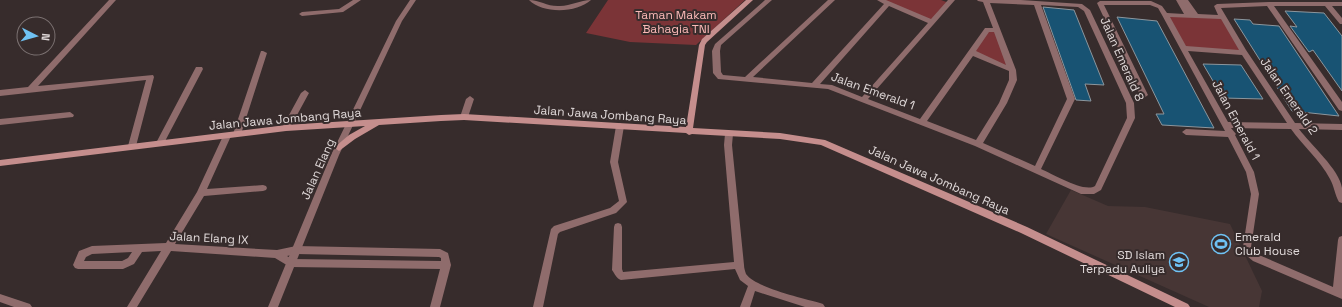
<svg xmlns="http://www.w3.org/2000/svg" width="1342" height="307" font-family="'Space Grotesk',sans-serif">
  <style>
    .built { fill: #473635 }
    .green { fill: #7b3437 }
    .building { fill: #185373; stroke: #8c969d }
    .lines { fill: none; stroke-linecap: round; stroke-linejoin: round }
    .minor { fill: #8f6c6c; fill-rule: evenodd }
    .tertiary { fill: #8f6c6c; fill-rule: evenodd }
    .secondary { fill: #c58e8d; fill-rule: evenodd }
    .labels { text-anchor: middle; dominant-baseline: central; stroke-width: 4; stroke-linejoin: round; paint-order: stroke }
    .park-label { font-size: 12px; fill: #fbb9b7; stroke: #372c2c }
    .street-label { font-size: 12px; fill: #e0d9d9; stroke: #372c2c }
    .poi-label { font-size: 12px; fill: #e0d9d9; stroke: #372c2c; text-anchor: start }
  </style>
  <rect width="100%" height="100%" fill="#372c2c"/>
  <path class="built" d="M1071,190L1108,206L1145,207L1230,224L1262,291L1259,307H1209L1046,234Z"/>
  <path class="green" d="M608,0H745L696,45L630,42L586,33Z
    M881,0H941L949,3L932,22Z
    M1165,15L1223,17L1245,53L1183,48Z
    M987,30H996L1012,70L973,53Z"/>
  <path class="building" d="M1043,7L1074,10L1104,85L1085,84L1091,101L1076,100Z
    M1285,11L1324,13L1342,36V91L1313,50L1309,52L1290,26L1297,27Z
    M1117,17L1157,21L1214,128L1162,125L1156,114H1164Z
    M1234,19L1250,20L1253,24L1279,26L1339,116L1292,111Z
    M1203,64L1241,65L1263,99L1223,98Z"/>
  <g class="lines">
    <path class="minor" d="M109,0H116L38,86L153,75L154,77L136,146L132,149L128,146L146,80L0,96V90L28,87Z
      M353,0H361L343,12L302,16L299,14L302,12L339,9Z
      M765,0H772L721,45L720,51L721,72L723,75L745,77L828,0H835L753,77L812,83L884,4L877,0H886L931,19L948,0H955L868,99L920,119L985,28H993L983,2L978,1L977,0H1021L1082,4L1090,10L1134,103L1135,118L1101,190L1094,194H1081L975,146L828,89L718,79L713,73L712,51L715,44ZM990,3L1034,5L1067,99L1035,166L983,143L1007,103L1017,80L1016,70ZM1041,5L1078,7L1084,11L1126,103L1127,118L1095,186C1084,193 1053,174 1041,169L1075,99ZM889,6L928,23L862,97L832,85L820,84ZM989,32H994L1006,65L976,51ZM973,56L1009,71V80L999,103L976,140L927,121Z
      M1176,0H1188L1198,14L1218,15L1214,6L1217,4L1269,2H1342V6H1332L1342,18V24H1340L1325,6H1274L1342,102V111L1339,110L1267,6L1221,8L1246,50L1295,123L1342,124V130L1299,129C1310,144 1340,170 1342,188C1342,193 1342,198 1342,203L1339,202C1335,195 1334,186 1330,179C1320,160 1303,146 1291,129L1231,128L1236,134L1235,135L1254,172L1259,194L1251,247L1253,250L1259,255L1333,287L1338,240L1339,237L1342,236V299L1253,261L1247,256L1243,247L1251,194L1246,172L1228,137L1186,135L1182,132L1186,129L1225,131L1162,15L1158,8L1150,5H1104L1148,95L1144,98L1140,95L1097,3L1100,1H1151L1162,6L1167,13L1184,14ZM1170,17L1221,19L1239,50L1186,46ZM1188,51L1242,55L1287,123L1228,122Z
      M261,51H263L267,53L241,134L237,137L233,134Z
      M196,67H202L203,69L163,145H157L156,143Z
      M305,90L309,93L290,128L289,130H283L282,128L301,93Z
      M470,96L474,99L468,117L464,120L461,119L460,117L466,99Z
      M70,112L74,115L73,117L0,125V119Z
      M620,123L624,126L618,162L627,202L616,213L560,232L558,234L543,307H533L551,229L554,226L610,208L619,201L610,162L616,126Z
      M729,131L733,134L732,145L744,265C744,268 745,271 746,274C756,288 803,298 820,303L823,304L825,307H805L755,291L750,307H740L748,286L740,280L735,269L621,280C616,278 615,274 612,270L614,227L615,224L618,223L621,224L622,227V269L623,272L734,262L724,145L725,134Z
      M227,133L231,136L207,189L263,185L266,186L267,188L266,190L263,191L204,196L175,244L277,250L296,246L440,249L448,253L451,265L440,307H430L440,269L290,267L275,258L171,251L137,307H127L161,251L142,252L134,264L123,269H78L75,268L73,265L79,251L92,246L166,243L197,192L223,136ZM132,252L128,258L122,261H84L86,257L92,254ZM296,254L439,257L441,258V261L292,259L287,256Z
      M0,294L30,304L32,307H14L0,302Z"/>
    <path class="tertiary" d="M410,0H416L402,21L339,155L278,307H268L331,155L396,21Z
      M529,0C540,0 548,7 560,6C571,6 580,0 591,0C577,13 543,14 529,0Z"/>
    <path class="secondary" d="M746,0H753L707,42L705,45L693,128L780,133L825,140L1027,227L1188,304L1190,307H1175L1021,233L821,145L780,139L692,134L689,135L686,133L464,120L441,121L379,125L355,139L339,151L335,148L336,146L349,135L365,126L286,131L0,166V160L286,125L441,115L464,114L686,127L699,45L702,39Z"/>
  </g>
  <defs>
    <symbol id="stadium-ring" viewBox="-11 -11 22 22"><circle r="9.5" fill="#372c2c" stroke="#6fc2f4" stroke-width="1.5"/><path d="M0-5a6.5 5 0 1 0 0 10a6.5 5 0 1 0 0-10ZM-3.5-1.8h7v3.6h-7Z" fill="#6fc2f4"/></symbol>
    <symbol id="school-ring" viewBox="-11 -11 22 22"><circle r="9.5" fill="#372c2c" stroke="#6fc2f4" stroke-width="1.5"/><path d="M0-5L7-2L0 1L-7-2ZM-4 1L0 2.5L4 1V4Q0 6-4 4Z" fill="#6fc2f4"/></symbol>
  </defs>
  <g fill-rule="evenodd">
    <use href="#stadium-ring" x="1210" y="233" width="22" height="22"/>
    <use href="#school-ring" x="1168" y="251" width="22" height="22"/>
  </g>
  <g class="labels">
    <g class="park-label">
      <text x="676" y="15">Taman Makam<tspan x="676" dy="14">Bahagia TNI</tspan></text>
    </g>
    <g class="street-label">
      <text transform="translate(1122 59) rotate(66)">Jalan Emerald 8</text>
      <text transform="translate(873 91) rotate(20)">Jalan Emerald 1</text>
      <text transform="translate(1289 96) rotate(55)">Jalan Emerald 2</text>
      <text transform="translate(610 115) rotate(4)">Jalan Jawa Jombang Raya</text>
      <text transform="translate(285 119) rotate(-5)">Jalan Jawa Jombang Raya</text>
      <text transform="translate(1236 120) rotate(62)">Jalan Emerald 1</text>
      <text transform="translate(318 169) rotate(-66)">Jalan Elang</text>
      <text transform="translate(939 180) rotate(24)">Jalan Jawa Jombang Raya</text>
      <text transform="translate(209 238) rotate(3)">Jalan Elang IX</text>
    </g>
    <g class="poi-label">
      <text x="1235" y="237">Emerald<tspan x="1235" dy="14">Club House</tspan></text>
      <text x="1165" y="255" text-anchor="end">SD Islam<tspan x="1165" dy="14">Terpadu Auliya</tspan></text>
    </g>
  </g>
  <g transform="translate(36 36) rotate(96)"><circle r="19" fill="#372c2c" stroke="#7b7171"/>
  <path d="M0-3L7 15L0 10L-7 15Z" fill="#6fc2f4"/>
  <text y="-6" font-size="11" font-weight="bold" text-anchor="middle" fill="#e0d9d9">N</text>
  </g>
</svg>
